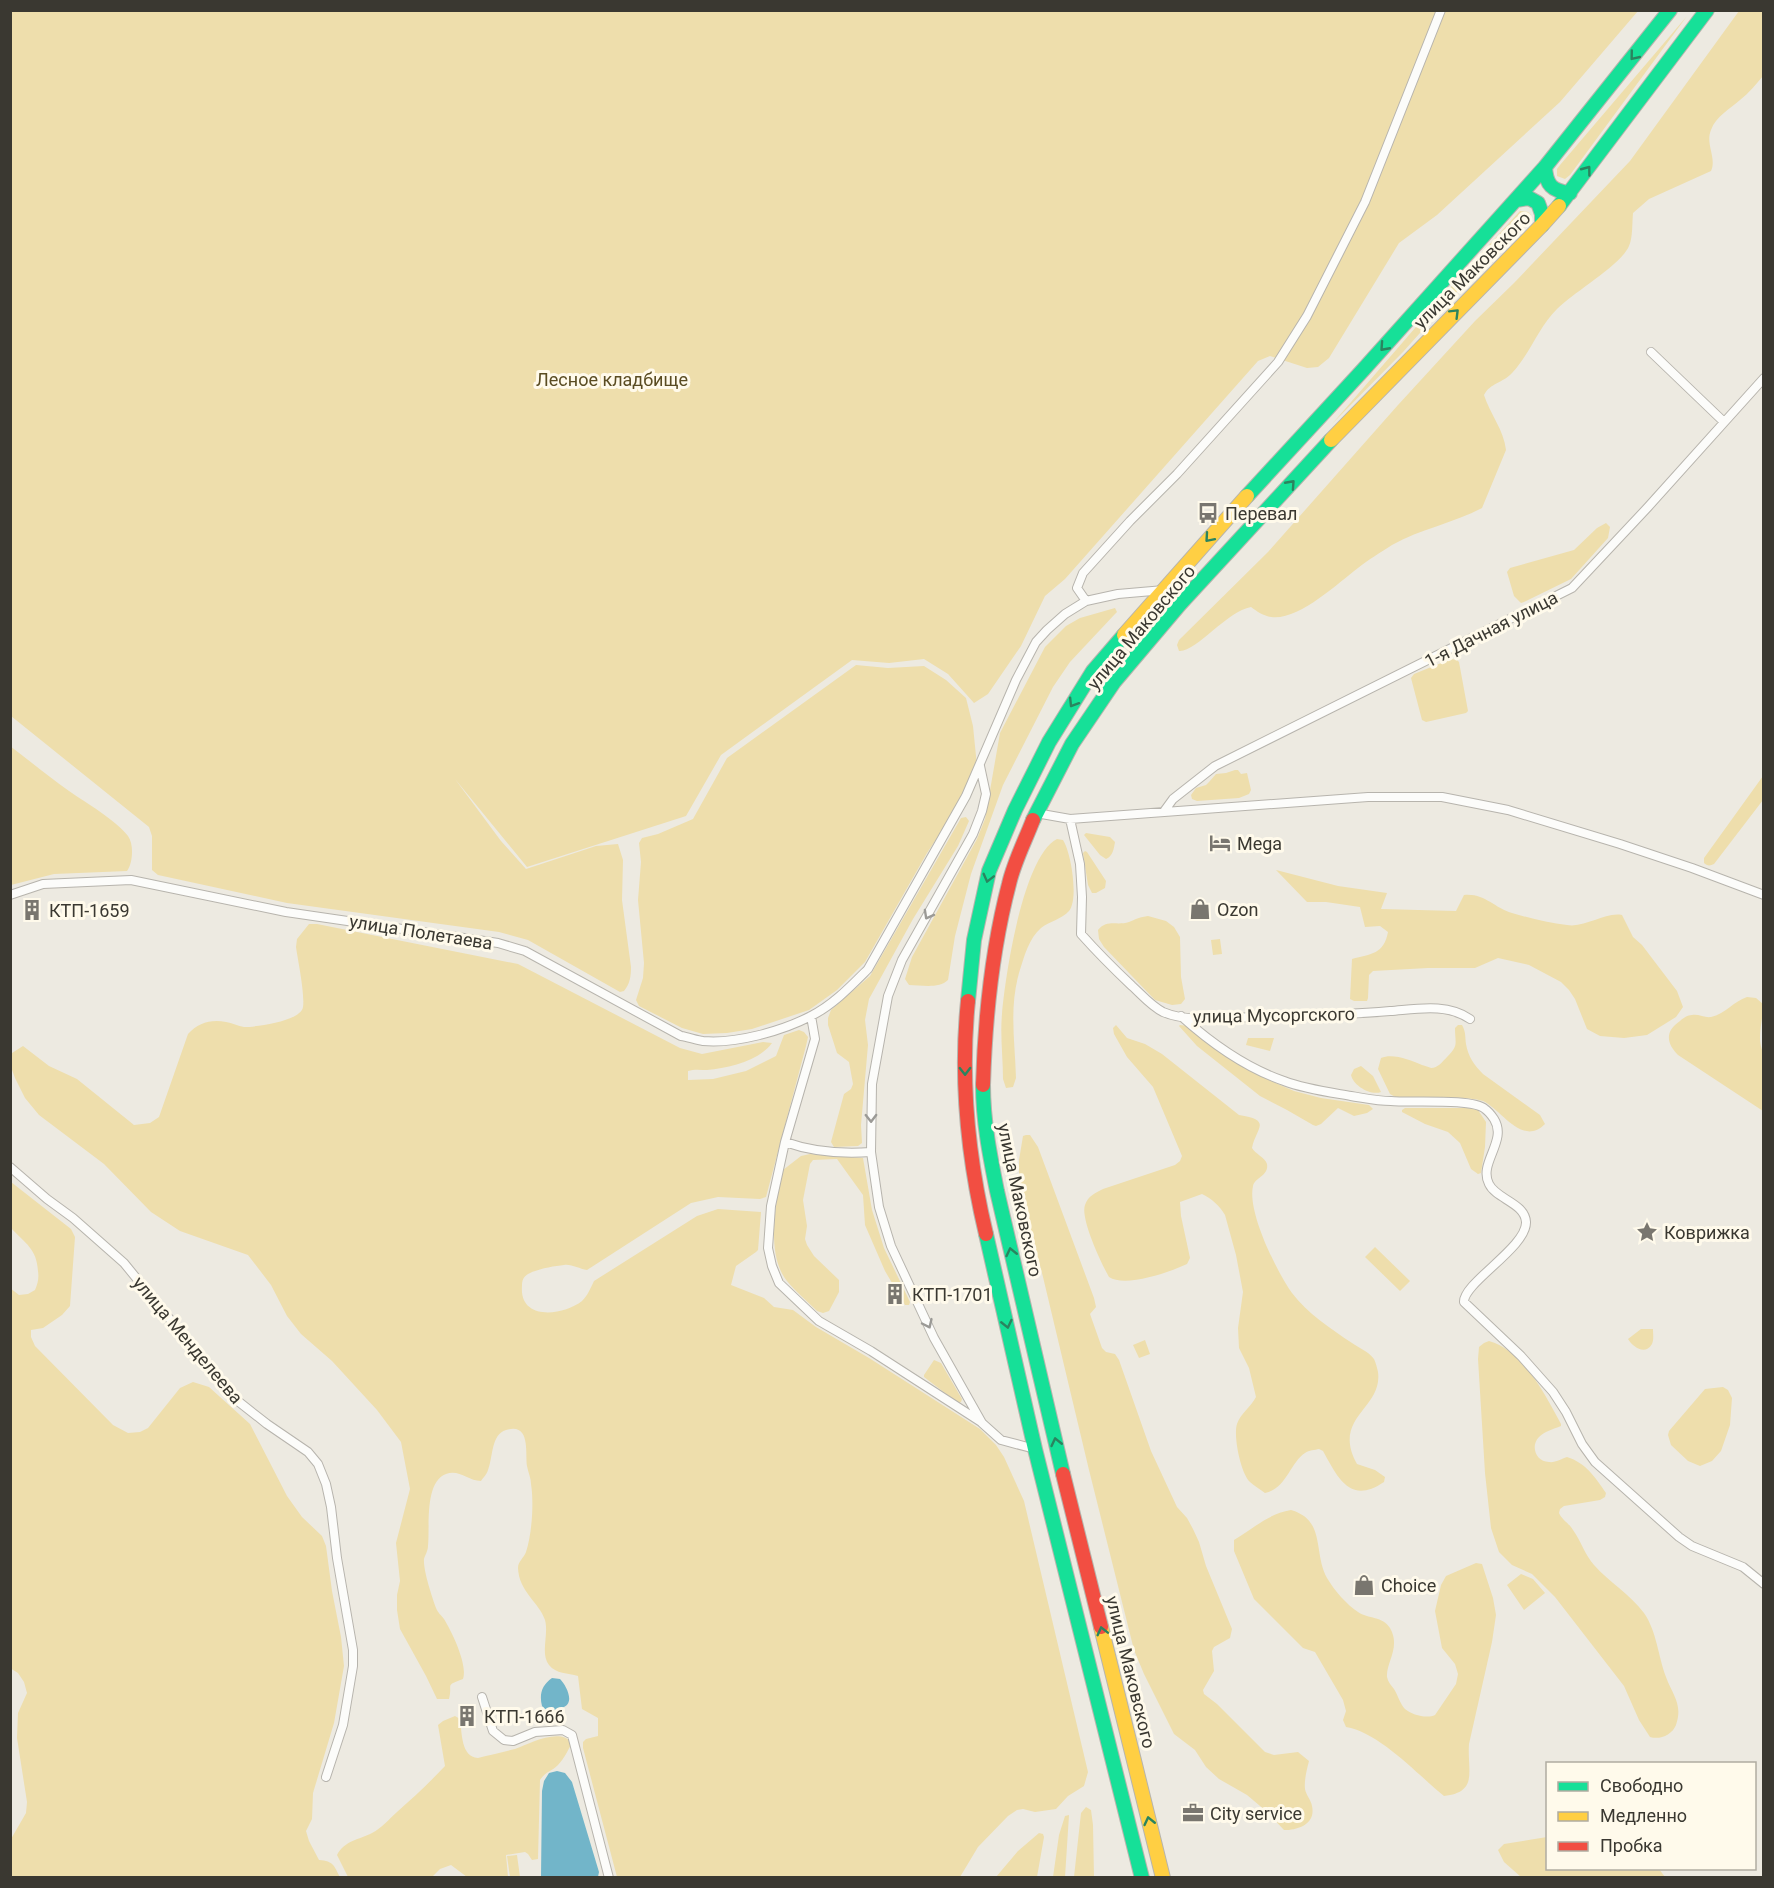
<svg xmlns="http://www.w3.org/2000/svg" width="1774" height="1888" font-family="Roboto,sans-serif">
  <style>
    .green { fill: #eedeac }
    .water { fill: #72b5c9 }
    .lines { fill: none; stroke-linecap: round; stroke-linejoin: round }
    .street-casing { stroke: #b7b4ad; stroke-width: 10 }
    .fast-casing { stroke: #b7b4ad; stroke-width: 16 }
    .slow-casing { stroke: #b7b4ad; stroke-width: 16 }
    .jam-casing { stroke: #b7b4ad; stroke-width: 16 }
    .street { stroke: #fcfcfa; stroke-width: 8 }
    .fast { stroke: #16e098; stroke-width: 14 }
    .slow { stroke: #ffcf43; stroke-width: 14 }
    .jam { stroke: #f24e42; stroke-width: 14 }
    .oneway { stroke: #2a845f }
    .oneway2 { stroke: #9b9a96 }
    .labels { text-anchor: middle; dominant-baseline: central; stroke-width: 6; stroke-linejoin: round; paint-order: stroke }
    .street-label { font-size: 18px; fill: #3a3831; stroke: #fffaeb }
    .park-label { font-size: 18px; fill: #5a4c22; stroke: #fffaeb }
    .poi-label { font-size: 18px; fill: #3a3831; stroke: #fffaeb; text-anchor: start }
  </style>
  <rect width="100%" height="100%" fill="#edeae1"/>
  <path class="green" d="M11,11H1638L1560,102L1437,215L1399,243L1329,358L1318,367L1307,368L1270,356L1258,361L1065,579L1045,596L1021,646L988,694L974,703L948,674L924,659L889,663L852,660L721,755L686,816L527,867L455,779L501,841L526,869L596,846L618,844L623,860L622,900L631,967C631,976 630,984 624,991L620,992L528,940L499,932L287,903L158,875L152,870V836L149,827L11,716Z
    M1739,11H1763V76C1756,84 1749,93 1740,100C1730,109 1716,116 1711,130C1705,144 1717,158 1711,171L1649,199L1633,213C1632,223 1633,237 1629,246C1621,265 1574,292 1557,309C1538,328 1530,354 1512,373C1503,383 1490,383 1484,395C1490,414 1504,430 1506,450L1482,508C1454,523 1420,529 1392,545C1381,552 1368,560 1358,568C1337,584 1298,621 1271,617C1264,616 1256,611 1251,607C1227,611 1195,653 1179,651L1177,645L1179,640L1268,552L1398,405L1475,321L1514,283L1630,161Z
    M1687,16L1570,175L1565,179L1557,176V169L1560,165Z
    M1520,211L1528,212L1531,215L1530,220L1523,229L1470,277L1403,352L1332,424L1441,298Z
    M1606,523L1610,527L1608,538L1571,579L1524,602L1521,603L1514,596L1507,572L1510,568L1574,550L1597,528Z
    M1115,608L1117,612L1115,614L1070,662L1053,687L1003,785L971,874L955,936L948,980C939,989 921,985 909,985L905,979L912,957L977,839L985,819L1000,733L1045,647L1066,626L1080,618Z
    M1451,659L1457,660L1459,662L1468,711L1466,713L1426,722L1422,720L1411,678L1414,674Z
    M856,665L888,668L924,666L946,680L966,698L973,726L978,776L927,853L865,962L837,990L809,1010L752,1029L727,1033L703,1034L682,1028L639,1006L636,1000L643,978L644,963L638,900L641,862L639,843L642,838L658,834L693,819L727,758Z
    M10,746C30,761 49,777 69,791C86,803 116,820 128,836C134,844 133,863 127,871L54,874L11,885Z
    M1235,770H1238L1241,774L1247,773L1251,790L1249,794L1239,798L1197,801L1192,799L1191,795L1196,788L1206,785L1209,782L1216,774L1226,773Z
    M1763,776V800L1714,864C1710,866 1707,866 1704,863V858Z
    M966,817L969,821L958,846L913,919L869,999L865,1020L868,1045L861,1125L862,1143L858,1146L834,1147L831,1142L844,1094L851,1089L853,1084L849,1062L837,1053L828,1025V1018L831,1010L870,976L961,818Z
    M1086,833L1110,837L1115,842C1114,848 1113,856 1106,859L1100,855L1084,835Z
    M1057,839L1063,840C1071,852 1079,899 1069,911C1062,919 1050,921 1041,928C1029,938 1024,957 1019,973C1009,1009 1015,1041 1016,1078L1013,1087L1006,1088L1003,1079C1003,1058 1000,1035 1002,1014C1005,977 1023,856 1057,839Z
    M1085,851L1087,852L1106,881L1105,888L1096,893H1092L1088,885L1083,853Z
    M1276,870L1338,886L1387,893L1381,909L1456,911L1464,895C1485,893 1494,908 1512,913C1529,918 1549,923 1567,925C1586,928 1604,912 1622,915L1633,937L1642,945L1677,991L1683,1007L1676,1017L1647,1035L1624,1038L1600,1036L1587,1029L1575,999L1569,990L1561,982L1529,965L1498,958L1475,968H1428L1373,971L1369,975L1368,998L1367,1001H1354L1350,999L1352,959C1371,954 1384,954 1388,932L1380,926L1365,927L1360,907L1326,902H1307Z
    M1148,916L1166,921L1174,927L1180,937L1181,977L1185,999L1181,1004L1172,1005L1155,1000L1104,947L1099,939L1098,930C1107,919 1117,926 1129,922C1136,919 1140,917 1148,916Z
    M309,924H317L518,964L680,1048L702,1054L763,1042L772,1043C759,1061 729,1068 707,1070C701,1070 694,1069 688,1071V1080L713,1079L746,1071L776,1056L784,1035L799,1030L804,1032L808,1037L806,1046L766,1197L760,1199L718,1197L691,1203L587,1270C579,1269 572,1264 564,1265C554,1266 537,1269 528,1274C523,1277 522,1281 522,1286C519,1321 563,1316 582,1301C588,1295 590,1289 594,1281L697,1216L718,1209L761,1212L758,1250L756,1252L736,1266L731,1285L764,1298L774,1307L793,1310L816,1327L869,1358L980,1429L996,1445L1004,1457L1024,1501L1088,1772L1084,1786L1068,1796L1056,1809L1035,1812L1023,1809L1017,1810L1008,1816L978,1847L960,1877H617L583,1748V1742L586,1739L598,1736V1718L582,1709L578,1676C568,1673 556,1674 549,1665C540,1654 549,1634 545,1620C539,1602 519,1592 518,1568C518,1561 524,1558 526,1552C532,1534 534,1502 531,1484C531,1478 528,1472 527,1466C525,1453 531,1422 506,1430C491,1434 493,1458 488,1470C487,1474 483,1478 481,1481C468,1481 459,1469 446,1474C424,1482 430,1528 428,1546C428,1551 425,1555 424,1559C423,1570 432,1597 436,1608C438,1613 441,1615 444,1619C452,1632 468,1665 463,1679C444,1686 453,1683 449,1699H437L426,1676L400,1629L397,1610V1595L400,1581L396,1543L410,1489L401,1442L377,1410L332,1361L301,1334L287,1316L271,1285L248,1255L180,1231L151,1212L104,1164L39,1115L25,1098L15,1078L11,1067L12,1053L23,1046L49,1066L77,1079L134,1125L150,1123L159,1117L188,1034C198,1023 211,1019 226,1022C232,1023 238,1026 244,1027C257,1027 301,1021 303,1007C305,994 298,961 296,947L297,939Z
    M1220,939L1222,954L1213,955L1211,940Z
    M1747,997L1756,998L1763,1004C1764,1020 1755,1038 1764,1054L1763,1111L1678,1055C1666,1043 1665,1031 1680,1021C1683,1018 1688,1015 1692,1015C1699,1014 1705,1018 1711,1017C1725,1014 1734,1001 1747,997Z
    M1116,1025L1127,1038L1145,1044L1162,1054L1239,1115C1273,1120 1256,1128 1252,1148C1255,1154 1265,1157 1267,1164C1269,1176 1255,1177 1253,1186C1247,1212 1277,1272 1292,1293C1307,1313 1331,1329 1352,1343C1359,1348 1368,1351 1374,1359C1376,1363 1377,1368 1378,1372C1383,1409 1331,1417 1357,1464L1375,1470L1385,1477L1384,1482C1350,1505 1338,1478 1323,1451L1319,1449C1315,1450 1309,1450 1305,1453C1290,1463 1286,1489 1265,1493C1260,1489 1254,1486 1250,1482C1241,1474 1233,1436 1237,1424C1240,1414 1251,1407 1256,1397L1249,1368L1239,1348L1238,1328L1243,1292L1236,1255L1225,1215C1220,1206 1211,1198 1202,1194L1180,1202L1181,1216L1190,1258L1187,1264C1170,1272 1125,1288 1109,1277C1101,1263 1080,1218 1085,1205C1088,1196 1095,1193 1103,1189L1175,1165L1180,1161L1182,1156L1153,1087L1127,1057L1114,1034L1113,1028Z
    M1180,1025L1188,1026L1249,1070L1269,1080L1294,1091L1321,1098L1369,1105L1373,1109L1367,1113L1354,1116L1338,1108L1321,1124L1316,1126L1313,1125L1287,1110L1260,1096L1197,1046L1179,1026Z
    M1458,1025H1462C1466,1032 1465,1037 1466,1044C1468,1056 1474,1065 1483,1074L1540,1115L1545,1124C1522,1147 1502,1110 1483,1101C1467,1095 1418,1099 1399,1099L1390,1094L1378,1069L1381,1058C1393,1053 1410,1060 1422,1065C1423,1065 1431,1068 1431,1068C1438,1068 1442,1062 1447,1057C1459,1045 1455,1044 1455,1028Z
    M1248,1038H1274L1270,1051L1246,1045Z
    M1361,1066L1373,1076L1381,1092C1370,1096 1353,1085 1351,1075L1354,1069Z
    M1405,1108H1468L1478,1110L1486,1122L1485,1147L1481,1173L1478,1174L1471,1169L1460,1143L1448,1132L1425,1124L1402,1112V1110Z
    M1026,1135H1030L1038,1147L1094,1298L1096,1307L1090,1314L1102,1348L1106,1352L1115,1354L1119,1360L1151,1451L1177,1507L1187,1518L1193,1529L1199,1542L1206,1566L1232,1629L1230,1638L1214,1647L1212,1651L1214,1671L1203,1690L1204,1694L1217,1704L1265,1752L1274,1755L1298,1752L1309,1761C1307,1769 1304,1780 1305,1789C1306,1795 1311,1800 1312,1806C1316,1824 1298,1830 1284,1830L1266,1811L1247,1795L1219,1779L1206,1767L1195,1750L1174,1734L1144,1674L1134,1650L1089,1470L1043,1277L1019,1186V1160L1023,1136Z
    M810,1154L863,1158L872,1210L884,1248L910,1302L909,1305H905L885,1271L865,1225L863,1195L837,1159L813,1160L810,1164L803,1200L807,1226L805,1239L807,1245L814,1256L839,1280V1292L829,1311L823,1313L817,1311C807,1301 795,1291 787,1281C765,1254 776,1200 783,1170L801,1156Z
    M11,1182L71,1229L75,1237L70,1306L62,1315L43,1328L31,1330V1337L35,1346L113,1425L128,1433L140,1432L148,1428L180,1388L193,1382L209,1387L250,1424L287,1496L302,1517L322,1536L326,1546L332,1591L341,1637L344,1666L334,1723L313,1793L312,1819L306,1831L309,1841L319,1860C334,1861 334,1866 340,1877H11V1839L26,1813L27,1802L17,1738L18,1713L27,1693L24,1682L18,1673L10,1668V1288L19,1295L28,1294L35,1290C38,1283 39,1278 38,1271C37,1249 25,1243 11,1228Z
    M1375,1247L1410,1281L1400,1291L1365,1257Z
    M1641,1329H1653C1653,1333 1654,1340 1652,1344C1645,1356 1633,1347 1628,1339Z
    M1145,1340L1150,1354L1139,1358L1133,1345Z
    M1489,1341C1523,1350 1546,1396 1561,1424V1426C1553,1429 1544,1432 1539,1437C1530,1446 1536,1462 1549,1462C1555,1463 1561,1459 1567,1457C1586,1463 1595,1477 1606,1493L1605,1497L1600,1500L1564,1506L1560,1509L1559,1513C1562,1520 1569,1523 1573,1530C1581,1541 1585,1555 1594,1565C1609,1582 1630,1594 1644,1613C1657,1632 1658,1656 1666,1677C1673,1696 1683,1704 1676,1725C1672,1735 1660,1740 1650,1737L1639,1720L1624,1686L1555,1597L1532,1574L1512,1565L1499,1552L1491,1528L1485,1473L1478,1359L1479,1347L1484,1343Z
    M934,1360L941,1363L962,1399L961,1402L958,1403L924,1377V1375Z
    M1723,1387L1728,1390L1732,1398L1730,1425L1721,1451L1712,1461L1700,1466L1688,1461L1671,1445L1668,1435L1669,1431L1705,1389Z
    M1291,1510C1326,1520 1313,1552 1327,1578C1334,1590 1347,1605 1358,1612C1368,1619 1383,1616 1390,1628C1401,1647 1386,1662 1387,1677C1388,1682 1391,1685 1394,1689C1398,1695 1400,1704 1405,1709C1412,1715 1427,1719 1435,1715L1456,1684L1458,1674L1455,1664L1442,1648L1435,1611L1441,1585L1446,1576L1476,1563L1482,1564L1493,1598L1496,1615L1492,1642L1469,1744C1467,1771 1479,1792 1444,1796C1418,1775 1379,1732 1346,1727L1343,1720L1346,1711L1343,1700L1315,1652L1303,1648L1254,1599L1234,1551V1540C1254,1528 1268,1514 1291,1510Z
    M1521,1574L1533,1579L1545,1593L1524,1610L1507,1585Z
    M455,1716L460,1719C462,1733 461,1757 478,1758C490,1755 503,1752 515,1749C529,1744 560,1727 572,1743C568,1750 564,1759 558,1765C551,1772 547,1770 540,1780L538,1859L532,1860L528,1854L525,1852L506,1855L508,1877H467L451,1865L440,1869L432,1877H348L337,1855C345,1840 359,1840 372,1833C382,1828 389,1819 397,1812C414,1797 430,1782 445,1766L438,1725L443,1721Z
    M1086,1807L1091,1810L1093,1825L1094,1877H1074L1081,1813Z
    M1069,1815L1065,1877H1053L1059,1835L1065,1816Z
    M1039,1833L1043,1834L1044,1837L1037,1877H996L1018,1851Z
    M1547,1837L1548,1868L1659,1869L1665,1877H1521L1504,1862L1498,1850L1504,1844Z
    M517,1855L520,1877H510L507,1856Z"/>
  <path class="water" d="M552,1678L560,1679C566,1685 575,1702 564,1707C560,1710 553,1710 548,1712L542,1706C539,1694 542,1685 552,1678Z
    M557,1771L565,1773L572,1782L599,1872L598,1877H541L542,1791L544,1781L549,1773Z"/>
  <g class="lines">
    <defs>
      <path id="street" d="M1651,352L1724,422
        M1086,601L1077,588L1083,573L1130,521L1177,474L1278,362L1307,316L1365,202L1441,10
        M980,766L986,794L982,811L973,834L902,960L888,996L872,1084L871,1152L879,1207L891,1246L934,1338L982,1423L1001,1440L1035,1449
        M1165,810L1173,799L1215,766L1572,588L1648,507L1764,378
        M1036,813L1070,819L1368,797H1442L1508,810L1620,844L1692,868L1764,895
        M1070,819L1080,864L1082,897L1081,934C1097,952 1114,969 1132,986C1142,995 1151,1006 1163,1012C1188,1023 1227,1018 1254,1017C1300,1016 1345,1015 1390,1011C1417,1009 1447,1003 1470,1019
        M10,895L43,884L131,880L286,912L498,943L525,951L681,1036C688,1037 696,1040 703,1041C736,1044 782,1031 811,1016C833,1005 851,986 868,969L966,796L1016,680L1036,642L1047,630L1065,614L1086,601L1118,594L1164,590
        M811,1016L815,1039L785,1142L771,1206L768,1248L772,1266L779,1283L819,1321L871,1351L981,1422
        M1181,1016C1211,1043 1246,1068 1284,1081C1305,1089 1328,1092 1351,1096C1364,1098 1377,1101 1391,1101C1410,1103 1472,1098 1485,1109C1488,1111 1492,1116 1494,1119C1508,1141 1478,1163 1489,1184C1496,1199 1525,1203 1526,1222C1527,1247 1463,1283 1464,1302L1521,1356L1553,1392L1566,1412L1582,1444L1595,1462L1679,1537L1692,1546L1743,1567L1764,1584
        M785,1142C813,1152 843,1154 871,1152
        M10,1167L47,1199L73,1218L124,1263L234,1398L267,1424L308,1452L318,1464L326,1484L331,1507L337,1558L353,1650V1666L343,1725L326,1777
        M482,1697L493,1731L504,1740L513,1741L535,1732L563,1730L572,1735L609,1878"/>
      <path id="fast" d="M1545,167C1546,185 1552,191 1570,193
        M1516,200L1529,198L1538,203L1542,214V225
        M1559,206L1707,10
        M1247,496L1363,370L1545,167L1670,10
        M1033,820L1072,744L1114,682L1180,604L1331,440
        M968,1001L974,940L989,871L1015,810L1049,742L1093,671L1124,635
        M983,1085C983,1121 990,1156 997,1191L1063,1474
        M986,1234L1035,1449L1142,1878"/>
      <path id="slow" d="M1331,440L1542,225L1559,206
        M1124,635L1247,496
        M1101,1627L1163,1878"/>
      <path id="jam" d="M968,1001C960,1079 968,1158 986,1234
        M983,1085C985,1018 992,949 1009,884C1014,862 1025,841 1033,820
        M1063,1474L1101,1627"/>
    </defs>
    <use href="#street" class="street-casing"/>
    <use href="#fast" class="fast-casing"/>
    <use href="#slow" class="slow-casing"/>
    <use href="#jam" class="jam-casing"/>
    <use href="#street" class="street"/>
    <use href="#fast" class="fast"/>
    <use href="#slow" class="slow"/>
    <use href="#jam" class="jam"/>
  </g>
  <defs><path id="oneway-chevron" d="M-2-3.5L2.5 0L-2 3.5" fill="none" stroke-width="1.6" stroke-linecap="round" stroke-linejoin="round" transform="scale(1.5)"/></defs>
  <g class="oneway">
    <use href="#oneway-chevron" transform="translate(1634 56) rotate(129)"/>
    <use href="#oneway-chevron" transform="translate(1587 170) rotate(-53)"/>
    <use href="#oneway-chevron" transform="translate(1455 313) rotate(-45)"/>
    <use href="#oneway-chevron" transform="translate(1384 347) rotate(132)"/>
    <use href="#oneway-chevron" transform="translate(1291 484) rotate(-48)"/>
    <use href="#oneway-chevron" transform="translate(1209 538) rotate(131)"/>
    <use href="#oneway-chevron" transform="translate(1073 703) rotate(122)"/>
    <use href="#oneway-chevron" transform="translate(988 878) rotate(104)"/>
    <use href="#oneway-chevron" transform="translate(965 1071) rotate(89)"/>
    <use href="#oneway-chevron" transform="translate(1011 1252) rotate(-103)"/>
    <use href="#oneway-chevron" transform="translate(1007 1324) rotate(77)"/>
    <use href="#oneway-chevron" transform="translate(1056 1442) rotate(-103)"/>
    <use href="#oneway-chevron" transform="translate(1102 1631) rotate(-104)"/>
    <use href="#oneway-chevron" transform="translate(1149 1821) rotate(-103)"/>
  </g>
  <g class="oneway2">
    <use href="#oneway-chevron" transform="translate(928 915) rotate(119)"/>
    <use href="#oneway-chevron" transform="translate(871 1118) rotate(89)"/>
    <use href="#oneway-chevron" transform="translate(928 1324) rotate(65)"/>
  </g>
  <defs>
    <symbol id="bus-bare" viewBox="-9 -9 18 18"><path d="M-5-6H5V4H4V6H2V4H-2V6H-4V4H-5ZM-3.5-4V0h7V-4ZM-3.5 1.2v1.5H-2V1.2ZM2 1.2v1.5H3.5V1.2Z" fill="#79766f" stroke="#fffaeb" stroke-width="2.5" paint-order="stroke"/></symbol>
    <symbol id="hotel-bare" viewBox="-9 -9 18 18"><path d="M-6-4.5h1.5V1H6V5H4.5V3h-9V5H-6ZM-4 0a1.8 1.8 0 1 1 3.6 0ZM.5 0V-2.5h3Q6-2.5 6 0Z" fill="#79766f" stroke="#fffaeb" stroke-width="2.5" paint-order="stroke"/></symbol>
    <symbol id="shop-bare" viewBox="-9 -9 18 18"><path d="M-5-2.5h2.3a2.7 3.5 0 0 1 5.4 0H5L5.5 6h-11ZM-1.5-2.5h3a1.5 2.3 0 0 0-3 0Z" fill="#79766f" stroke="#fffaeb" stroke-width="2.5" paint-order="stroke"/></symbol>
    <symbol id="building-bare" viewBox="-9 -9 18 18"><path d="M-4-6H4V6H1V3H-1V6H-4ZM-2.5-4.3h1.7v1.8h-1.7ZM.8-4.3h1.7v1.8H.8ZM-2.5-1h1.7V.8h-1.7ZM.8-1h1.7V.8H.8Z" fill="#79766f" stroke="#fffaeb" stroke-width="2.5" paint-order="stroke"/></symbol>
    <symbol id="sight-bare" viewBox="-9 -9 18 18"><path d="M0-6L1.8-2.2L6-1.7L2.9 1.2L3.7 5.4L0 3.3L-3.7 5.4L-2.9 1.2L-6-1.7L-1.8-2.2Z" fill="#79766f" stroke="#fffaeb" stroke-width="2.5" paint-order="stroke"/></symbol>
    <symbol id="office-bare" viewBox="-9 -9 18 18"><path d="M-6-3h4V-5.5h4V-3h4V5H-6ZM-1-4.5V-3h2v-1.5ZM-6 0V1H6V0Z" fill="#79766f" stroke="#fffaeb" stroke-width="2.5" paint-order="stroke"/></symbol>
  </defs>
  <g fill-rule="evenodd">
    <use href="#bus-bare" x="1193" y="498" width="30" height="30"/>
    <use href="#hotel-bare" x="1205" y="828" width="30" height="30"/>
    <use href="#shop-bare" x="1185" y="894" width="30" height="30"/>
    <use href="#building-bare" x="17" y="895" width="30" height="30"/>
    <use href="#sight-bare" x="1632" y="1217" width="30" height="30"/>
    <use href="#building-bare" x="880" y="1279" width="30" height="30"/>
    <use href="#shop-bare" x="1349" y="1570" width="30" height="30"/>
    <use href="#building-bare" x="452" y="1701" width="30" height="30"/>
    <use href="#office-bare" x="1178" y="1798" width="30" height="30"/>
  </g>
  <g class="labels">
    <g class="street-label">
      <text transform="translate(1472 270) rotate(-45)">улица Маковского</text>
      <text transform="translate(1141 627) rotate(-50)">улица Маковского</text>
      <text transform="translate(1491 629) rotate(-27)">1-я Дачная улица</text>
      <text transform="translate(421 932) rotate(9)">улица Полетаева</text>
      <text transform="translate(1274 1015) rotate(-1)">улица Мусоргского</text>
      <text transform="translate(1020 1200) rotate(78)">улица Маковского</text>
      <text transform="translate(188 1340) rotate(50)">улица Менделеева</text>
      <text transform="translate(1131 1672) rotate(76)">улица Маковского</text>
    </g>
    <g class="park-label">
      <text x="612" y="379">Лесное кладбище</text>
    </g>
    <g class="poi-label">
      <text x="1225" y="513">Перевал</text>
      <text x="1237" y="843">Mega</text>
      <text x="1217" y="909">Ozon</text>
      <text x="49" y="910">КТП-1659</text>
      <text x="1664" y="1232">Коврижка</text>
      <text x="912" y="1294">КТП-1701</text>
      <text x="1381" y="1585">Choice</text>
      <text x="484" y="1716">КТП-1666</text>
      <text x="1210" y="1813">City service</text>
    </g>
  </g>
  <rect width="1774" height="1888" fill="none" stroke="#3a3831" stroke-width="24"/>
  <rect x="1546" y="1762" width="210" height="108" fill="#fffaeb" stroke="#b0aca1" stroke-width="1.5"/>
  <rect x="1558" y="1782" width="30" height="9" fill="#16e098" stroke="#b0aca1" stroke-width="1.5"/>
  <text x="1600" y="1792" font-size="18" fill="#3a3831">Свободно</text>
  <rect x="1558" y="1812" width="30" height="9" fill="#ffcf43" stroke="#b0aca1" stroke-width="1.5"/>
  <text x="1600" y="1822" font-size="18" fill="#3a3831">Медленно</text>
  <rect x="1558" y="1842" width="30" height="9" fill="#f24e42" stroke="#b0aca1" stroke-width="1.5"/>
  <text x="1600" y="1852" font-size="18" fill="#3a3831">Пробка</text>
</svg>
